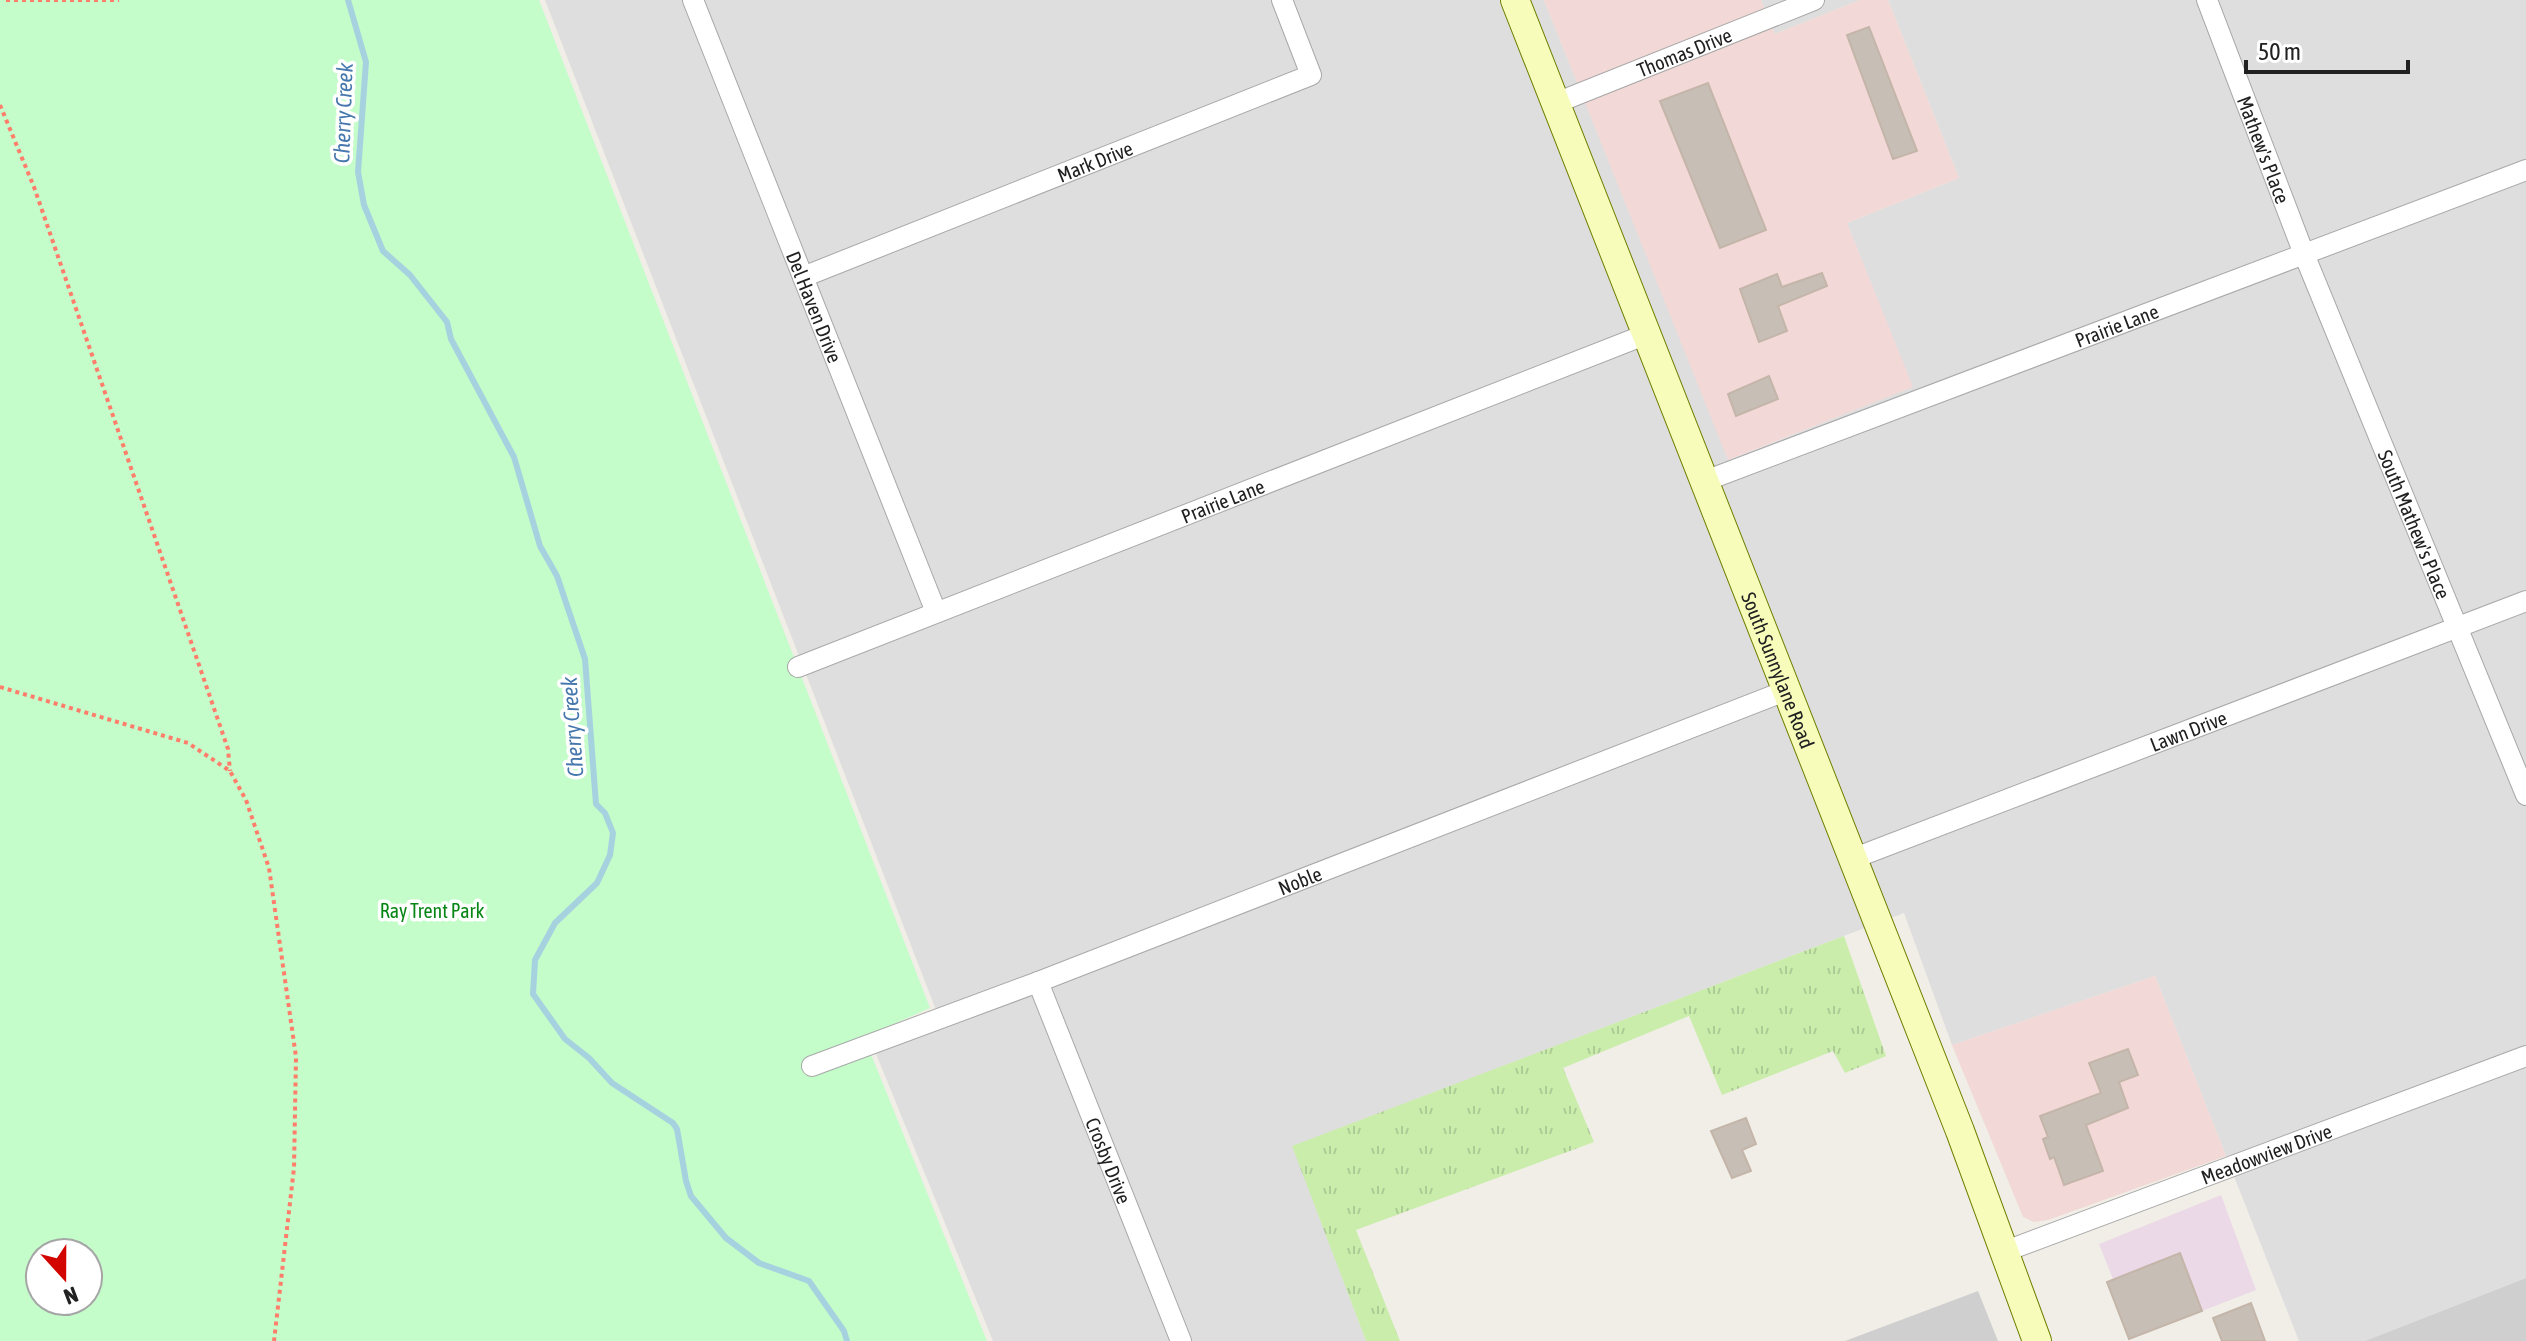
<svg xmlns="http://www.w3.org/2000/svg" width="2526" height="1341" font-family="'Asap Condensed',sans-serif">
  <style>
    .residential { fill: #dfdede }
    .commercial { fill: #f2d8d6 }
    .industrial { fill: #ebd9e7 }
    .religious { fill: #cfcfcf }
    .grass { fill: url(#grass-tufts) }
    .park { fill: #c4fcca; fill-rule: evenodd }
    .lines { fill: none; stroke-linecap: round; stroke-linejoin: round }
    .stream { stroke: #a6d2e0; stroke-width: 6 }
    .building { fill: #c7beb6; stroke: #c4b5a9; stroke-width: 2 }
    .street-casing { stroke: #a8a8a8; stroke-width: 22 }
    .secondary-casing { stroke: #6e7f01; stroke-width: 30 }
    .path { stroke: #fe7e6b; stroke-width: 4; stroke-dasharray: 4 4; stroke-linecap: butt }
    .street { stroke: #fff; stroke-width: 20 }
    .secondary { stroke: #f7fcbb; stroke-width: 28 }
    .labels { text-anchor: middle; dominant-baseline: central; stroke-width: 7; stroke-linejoin: round; paint-order: stroke }
    .street-label { font-size: 20px; fill: #212121; stroke: #fff }
    .park-label { font-size: 20px; fill: #088615; stroke: #fff }
    .water-label { font-size: 22px; font-style: italic; fill: #4677ad; stroke: #fff }
  </style>
  <defs>
    <pattern id="grass-tufts" width="24" height="20" patternUnits="userSpaceOnUse" patternTransform="scale(2)"><rect width="24" height="20" fill="#caedac"/><path d="M3 7l-1-3M5 7V3M7 7l1-3M15 17l-1-3M17 17v-4M19 17l1-3" fill="none" stroke="#adcb94"/></pattern>
  </defs>
  <rect width="100%" height="100%" fill="#f1eee7"/>
  <path class="residential" d="M545,0H1544L1729,460L1912,387L1847,223L1959,178L1888,0H2526V1278L2365,1341H2299L2155,976L1952,1045L1904,913L1293,1146L1366,1341H993L870,1039L936,1010Z
    M1761,0H1860L1775,34Z"/>
  <path class="commercial" d="M1544,0H1761L1775,34L1860,0H1888L1959,178L1847,223L1913,387L1728,460Z
    M2155,976L2226,1156L2048,1220L2034,1222L2023,1217L1952,1045Z"/>
  <path class="industrial" d="M2221,1195L2256,1290L2202,1311L2180,1254L2113,1279L2099,1244Z"/>
  <path class="religious" d="M2526,1278V1341H2365Z
    M1978,1291L1998,1341H1845Z"/>
  <path class="grass" d="M1844,936L1886,1056L1845,1073L1833,1051L1722,1095L1689,1016L1563,1068L1594,1142L1356,1230L1400,1341H1366L1292,1146Z"/>
  <path class="park" d="M0,0H539L930,1008L864,1037L987,1341H0ZM40,1253H88V1301H40Z"/>
  <g class="lines">
    <path class="stream" d="M348,0L366,62L358,172L364,205L383,251L410,275L447,322L451,339L514,457L540,546L557,576L585,659L596,804L605,813L613,833L610,855L597,883L555,923L535,960L533,994L565,1039L589,1058L612,1083L673,1123L677,1129L686,1181L691,1196L726,1238L759,1263L809,1281L844,1331L847,1341"/>
  </g>
  <path class="building" d="M1869,27L1917,151L1893,159L1847,35Z
    M1708,83L1766,230L1720,248L1660,101Z
    M1822,273L1827,286L1778,306L1787,331L1759,342L1740,289L1777,274L1782,287Z
    M1769,376L1778,399L1736,416L1728,394Z
    M2128,1049L2138,1075L2119,1082L2128,1108L2086,1125L2103,1171L2064,1185L2054,1157L2050,1159L2043,1139L2048,1137L2040,1116L2101,1093L2089,1063Z
    M1746,1118L1756,1144L1742,1150L1751,1171L1732,1178L1711,1131Z
    M2180,1253L2202,1311L2129,1339L2107,1282Z
    M2251,1303L2265,1341H2222L2213,1318Z"/>
  <g class="lines">
    <defs>
      <g id="street">
        <path id="s1" d="M693,0L936,612"/>
        <path id="s2" d="M2207,0L2304,254L2526,795"/>
        <path id="s3" d="M1556,103L1814,0"/>
        <path id="s4" d="M803,277L1311,75L1282,0"/>
        <path id="s5" d="M1705,481L2526,170"/>
        <path id="s6" d="M798,667L1647,334"/>
        <path id="s7" d="M1852,859L2526,601"/>
        <path id="s8" d="M1038,982L1181,1341"/>
        <path id="s9" d="M812,1066L1038,982L1785,691"/>
        <path id="s10" d="M2006,1251L2526,1056"/>
      </g>
      <g id="secondary">
        <path id="s11" d="M1515,0L1960,1131L2037,1341"/>
      </g>
    </defs>
    <use href="#street" class="street-casing"/>
    <use href="#secondary" class="secondary-casing"/>
    <path class="path" d="M6,0H119
      M0,105L34,187L228,749L230,771
      M0,687L188,743L230,771L246,800L269,868L296,1057L294,1168L274,1341"/>
    <use href="#street" class="street"/>
    <use href="#secondary" class="secondary"/>
  </g>
  <g class="labels">
    <g class="street-label">
      <text stroke="none"><textPath href="#s3" startOffset="138">Thomas Drive</textPath></text>
      <text stroke="none"><textPath href="#s2" startOffset="160">Mathew's Place</textPath></text>
      <text stroke="none"><textPath href="#s4" startOffset="314">Mark Drive</textPath></text>
      <text stroke="none"><textPath href="#s1" startOffset="330">Del Haven Drive</textPath></text>
      <text stroke="none"><textPath href="#s5" startOffset="440">Prairie Lane</textPath></text>
      <text stroke="none"><textPath href="#s6" startOffset="456">Prairie Lane</textPath></text>
      <text stroke="none"><textPath href="#s2" startOffset="564">South Mathew's Place</textPath></text>
      <text stroke="none"><textPath href="#s11" startOffset="720">South Sunnylane Road</textPath></text>
      <text stroke="none"><textPath href="#s7" startOffset="360">Lawn Drive</textPath></text>
      <text stroke="none"><textPath href="#s9" startOffset="522">Noble</textPath></text>
      <text stroke="none"><textPath href="#s10" startOffset="278">Meadowview Drive</textPath></text>
      <text stroke="none"><textPath href="#s8" startOffset="192">Crosby Drive</textPath></text>
    </g>
    <g class="park-label">
      <text x="432" y="910">Ray Trent Park</text>
    </g>
    <g class="water-label">
      <text transform="translate(343 113) rotate(-88)">Cherry Creek</text>
      <text transform="translate(572 727) rotate(-94)">Cherry Creek</text>
    </g>
  </g>
  <g transform="translate(64 1277) rotate(159)"><circle r="38" fill="#ffffff" stroke="#a6a6a6" stroke-width="2"/>
  <path d="M0-6L14 30L0 20L-14 30Z" fill="#d20500"/>
  <text y="-12" font-size="22" font-weight="bold" text-anchor="middle" fill="#212121">N</text>
  </g>
  <path d="M2246 60v12h162v-12" fill="none" stroke="#212121" stroke-width="4"/>
  <text x="2258" y="60" font-size="24" fill="#212121" stroke="#ffffff" stroke-width="6" paint-order="stroke">50 m</text>
</svg>
